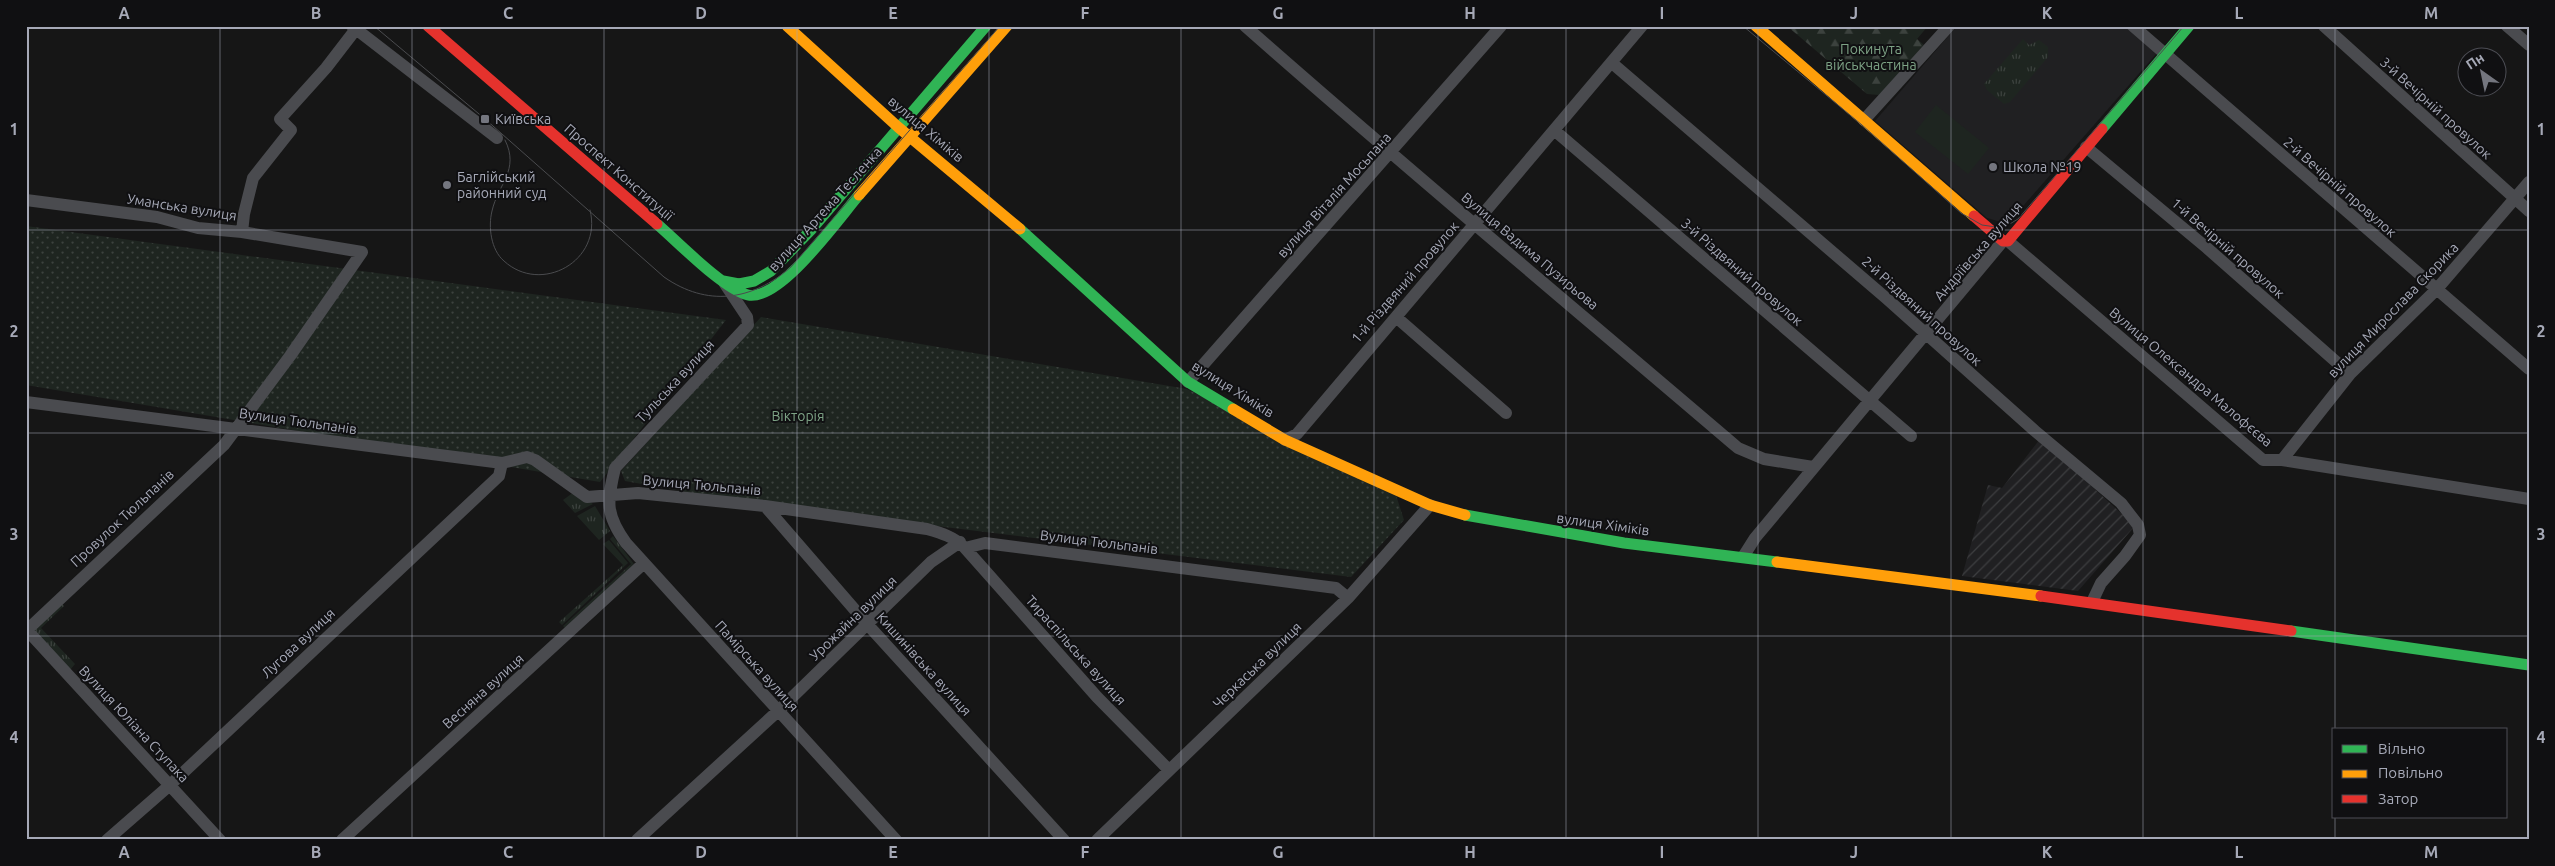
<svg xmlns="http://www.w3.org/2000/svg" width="2555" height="866" font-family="Ubuntu,sans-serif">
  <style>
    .built { fill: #202022 }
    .industrial { fill: url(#industrial-furrows) }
    .grass { fill: url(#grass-tufts) }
    .forest { fill: url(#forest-firs) }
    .park { fill: #1e2520 }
    .garden { fill: url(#garden-dots) }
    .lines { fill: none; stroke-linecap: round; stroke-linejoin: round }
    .street { stroke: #4a4b4f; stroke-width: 12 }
    .fast { stroke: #30b455; stroke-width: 11 }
    .slow { stroke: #ff9f0a; stroke-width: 11 }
    .jam { stroke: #e5322d; stroke-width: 11 }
    .tram { stroke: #4a4b4e; stroke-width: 1 }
    .grid { fill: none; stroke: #a6a9b7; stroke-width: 1; stroke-opacity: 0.55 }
    .poi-dot { fill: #74767f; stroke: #101012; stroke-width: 2 }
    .labels { text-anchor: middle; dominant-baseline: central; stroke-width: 4; stroke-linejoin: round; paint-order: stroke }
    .park-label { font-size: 14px; fill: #7da285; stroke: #101012 }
    .street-label { font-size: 14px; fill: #a6a9b7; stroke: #101012 }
    .poi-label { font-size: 14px; fill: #a6a9b7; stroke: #101012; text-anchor: start }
    .neatline { fill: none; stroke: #a6a9b7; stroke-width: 2 }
    .grid-label { font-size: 16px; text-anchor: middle; font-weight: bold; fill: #a6a9b7 }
  </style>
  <defs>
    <pattern id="industrial-furrows" width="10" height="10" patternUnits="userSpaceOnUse" patternTransform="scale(1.25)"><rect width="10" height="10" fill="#202022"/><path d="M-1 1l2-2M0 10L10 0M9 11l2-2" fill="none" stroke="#3d3e40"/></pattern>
    <pattern id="grass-tufts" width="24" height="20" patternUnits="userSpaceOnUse" patternTransform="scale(1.25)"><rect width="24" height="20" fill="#1e2520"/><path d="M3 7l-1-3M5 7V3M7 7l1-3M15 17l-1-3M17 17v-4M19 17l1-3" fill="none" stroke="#3c423e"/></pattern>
    <pattern id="forest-firs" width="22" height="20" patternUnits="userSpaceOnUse" patternTransform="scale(1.25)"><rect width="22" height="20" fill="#1e2520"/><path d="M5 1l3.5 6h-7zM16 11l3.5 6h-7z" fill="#3c423e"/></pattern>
    <pattern id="garden-dots" width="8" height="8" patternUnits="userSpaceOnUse" patternTransform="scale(1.25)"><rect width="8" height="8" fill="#1e2520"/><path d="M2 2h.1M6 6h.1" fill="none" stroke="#3c423e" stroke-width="1.8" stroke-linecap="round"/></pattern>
  </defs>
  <rect width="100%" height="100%" fill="#161616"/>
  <path class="built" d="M1957,26H2127L2157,53L2017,213L2001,222L1987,218L1875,121Z"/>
  <path class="industrial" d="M2040,439L2135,526L2078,591L1962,576L1988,485L2002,488Z"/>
  <path class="grass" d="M2023,39L2029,45L2039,40L2048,47V57L2010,102L2004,104L1987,90L1984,84Z
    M574,492L593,504L575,513L563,500Z
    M595,506L610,531L599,540L577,516Z
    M613,536L634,564L566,629L563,626L631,564L610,539Z
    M609,540L628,563L562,625L559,622L623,565L603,544Z
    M61,602L64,606L41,628L75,664L70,670L35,636V627Z"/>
  <path class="forest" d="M1787,26H1928L1917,39L1924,45L1879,95L1867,94Z"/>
  <path class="park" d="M1936,105L1989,148L1968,174L1915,132Z"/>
  <path class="garden" d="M26,226L726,320L600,482L26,385Z
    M761,317L1187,389L1396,495L1404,520L1351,577L749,503L625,481L621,471Z"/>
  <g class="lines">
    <path class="street" d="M352,26L497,138
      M1245,26C1407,169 1574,308 1738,448L1764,459L1813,467
      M2133,26L2529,369
      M2324,26L2529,211
      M2507,26L2529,45
      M1612,63L1886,298L2035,431L2121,503L2138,525L2140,535L2125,556L2101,583L2092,602
      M1864,120L1949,26
      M1554,130L1911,436
      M2086,147L2207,248L2350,374
      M26,200L157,217L198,228L242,232L362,252L290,356L224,445L27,630
      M242,232L244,214L253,178L291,130L280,119L326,68L356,29
      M2008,241L2263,460H2282L2529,499
      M725,284L747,317L748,325L615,468C607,501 605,514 626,543L896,840
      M1396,317L1506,413
      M1188,382L1501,26
      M26,402L502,463L527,457L535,460L587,497L638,493L765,506L927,529C941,533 955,537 965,548L985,543L1336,588L1348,598
      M1285,440L1297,434L1642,26
      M2282,460L2350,374L2436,290L2529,182
      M765,506L868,625L1064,840
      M965,548L1097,697L1169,770
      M1743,557L1755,538L2003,241
      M26,629L220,840
      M107,840L170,785L499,476L502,463
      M342,840L644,563
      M637,840L778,711L931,562L960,542
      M1097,840L1348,598L1430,505"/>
    <path class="fast" d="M2102,129L2189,26
      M657,224C678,242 723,289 748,295C780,302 839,218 859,195
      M1020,229L1188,382L1233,409
      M723,281L739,284L754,281L771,271L811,230L986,26
      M1465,515L1624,543L1777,562
      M2291,631L2529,665"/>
    <path class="slow" d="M787,26L898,127L1020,229
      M1756,26L1974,216
      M859,195L1007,26
      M1233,409L1285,440L1430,505L1465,515
      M1777,562L2041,596"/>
    <path class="jam" d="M428,26L657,224
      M1974,216L2003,241H2008L2102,129
      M2041,596L2291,631"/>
    <path class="tram" d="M374,26L485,119L664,277C707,307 752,301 791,267L1000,26
      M1743,26L1862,125L1961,213L1982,225L2003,228L2018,219L2184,26
      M505,140C520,170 498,184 492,211C488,227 491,250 504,261C541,295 603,261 590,210"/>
  </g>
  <path class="grid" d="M220,26V840M412,26V840M604,26V840M797,26V840M989,26V840M1181,26V840M1374,26V840M1566,26V840M1758,26V840M1951,26V840M2143,26V840M2335,26V730M26,230H2529M26,433H2529M26,636H2529M2335,817V840"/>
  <g class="poi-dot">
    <rect x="480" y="114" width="10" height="10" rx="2.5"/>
    <circle cx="1993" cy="167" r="5"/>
    <circle cx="447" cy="185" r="5"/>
  </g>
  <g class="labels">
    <g class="park-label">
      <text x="1871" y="49">Покинута<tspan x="1871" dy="16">військчастина</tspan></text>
      <text x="798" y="416">Вікторія</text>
    </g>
    <g class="street-label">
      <text transform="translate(2436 108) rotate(42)">3-й Вечірній провулок</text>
      <text transform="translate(926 129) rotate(40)">вулиця Хіміків</text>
      <text transform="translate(619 172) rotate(41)">Проспект Конституції</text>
      <text transform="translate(2340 187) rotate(41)">2-й Вечірній провулок</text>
      <text transform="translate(1334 195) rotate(-48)">вулиця Віталія Мосьпана</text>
      <text transform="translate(182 207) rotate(9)">Уманська вулиця</text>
      <text transform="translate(825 209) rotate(-48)">вулиця Артема Тесленка</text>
      <text transform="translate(2228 248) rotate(41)">1-й Вечірній провулок</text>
      <text transform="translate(1530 251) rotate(40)">Вулиця Вадима Пузирьова</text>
      <text transform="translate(1978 251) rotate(-49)">Андріївська вулиця</text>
      <text transform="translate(1742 272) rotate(41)">3-й Різдвяний провулок</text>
      <text transform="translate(1405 282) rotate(-49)">1-й Різдвяний провулок</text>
      <text transform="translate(2393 310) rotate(-46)">вулиця Мирослава Скорика</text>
      <text transform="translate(1922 311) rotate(42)">2-й Різдвяний провулок</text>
      <text transform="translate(2191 377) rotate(40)">Вулиця Олександра Малофєєва</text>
      <text transform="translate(675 381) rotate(-47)">Тульська вулиця</text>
      <text transform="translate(1233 389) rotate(32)">вулиця Хіміків</text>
      <text transform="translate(298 421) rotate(8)">Вулиця Тюльпанів</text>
      <text transform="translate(702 485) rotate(5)">Вулиця Тюльпанів</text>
      <text transform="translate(122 518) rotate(-43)">Провулок Тюльпанів</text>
      <text transform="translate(1603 524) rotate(8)">вулиця Хіміків</text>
      <text transform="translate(1099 542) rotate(7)">Вулиця Тюльпанів</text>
      <text transform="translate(853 618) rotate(-44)">Урожайна вулиця</text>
      <text transform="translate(298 643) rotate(-43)">Лугова вулиця</text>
      <text transform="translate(1076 650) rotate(48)">Тираспільська вулиця</text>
      <text transform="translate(924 664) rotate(48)">Кишинівська вулиця</text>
      <text transform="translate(1257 665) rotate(-44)">Черкаська вулиця</text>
      <text transform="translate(757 666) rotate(48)">Памірська вулиця</text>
      <text transform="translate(483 691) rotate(-42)">Весняна вулиця</text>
      <text transform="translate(134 724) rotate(47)">Вулиця Юліана Ступака</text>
    </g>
    <g class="poi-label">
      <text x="495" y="119">Київська</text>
      <text x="2003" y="167">Школа №19</text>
      <text x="457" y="177">Баглійський<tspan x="457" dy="16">районний суд</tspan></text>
    </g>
  </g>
  <rect width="2555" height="866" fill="none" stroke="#101012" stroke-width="55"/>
  <rect x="2332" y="728" width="175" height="90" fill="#101012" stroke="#4c4d54"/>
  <rect x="2342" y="745" width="25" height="8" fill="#30b455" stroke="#4c4d54"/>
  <text x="2378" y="754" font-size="15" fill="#a6a9b7">Вільно</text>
  <rect x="2342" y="770" width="25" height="8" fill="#ff9f0a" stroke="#4c4d54"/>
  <text x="2378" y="778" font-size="15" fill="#a6a9b7">Повільно</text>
  <rect x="2342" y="795" width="25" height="8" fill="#e5322d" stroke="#4c4d54"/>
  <text x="2378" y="804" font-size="15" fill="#a6a9b7">Затор</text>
  <g transform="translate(2482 72) rotate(327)"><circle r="24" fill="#101012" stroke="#4c4d54"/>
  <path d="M0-4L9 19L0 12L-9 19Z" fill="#74767f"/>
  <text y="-8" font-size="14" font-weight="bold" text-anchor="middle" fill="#a6a9b7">Пн</text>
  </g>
  <rect x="28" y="28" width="2500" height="810" class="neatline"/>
  <g class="grid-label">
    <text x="124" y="19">A</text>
    <text x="316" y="19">B</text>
    <text x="508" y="19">C</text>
    <text x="701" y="19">D</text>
    <text x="893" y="19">E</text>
    <text x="1085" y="19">F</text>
    <text x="1278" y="19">G</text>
    <text x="1470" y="19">H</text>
    <text x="1662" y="19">I</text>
    <text x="1854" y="19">J</text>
    <text x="2047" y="19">K</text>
    <text x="2239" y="19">L</text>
    <text x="2431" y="19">M</text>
    <text x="14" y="135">1</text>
    <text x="2541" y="135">1</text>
    <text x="14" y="337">2</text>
    <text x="2541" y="337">2</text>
    <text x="14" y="540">3</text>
    <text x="2541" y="540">3</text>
    <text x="14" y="743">4</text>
    <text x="2541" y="743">4</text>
    <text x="124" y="858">A</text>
    <text x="316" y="858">B</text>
    <text x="508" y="858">C</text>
    <text x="701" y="858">D</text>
    <text x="893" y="858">E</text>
    <text x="1085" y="858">F</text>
    <text x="1278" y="858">G</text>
    <text x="1470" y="858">H</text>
    <text x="1662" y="858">I</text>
    <text x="1854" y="858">J</text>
    <text x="2047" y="858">K</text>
    <text x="2239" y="858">L</text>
    <text x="2431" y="858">M</text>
  </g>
</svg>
